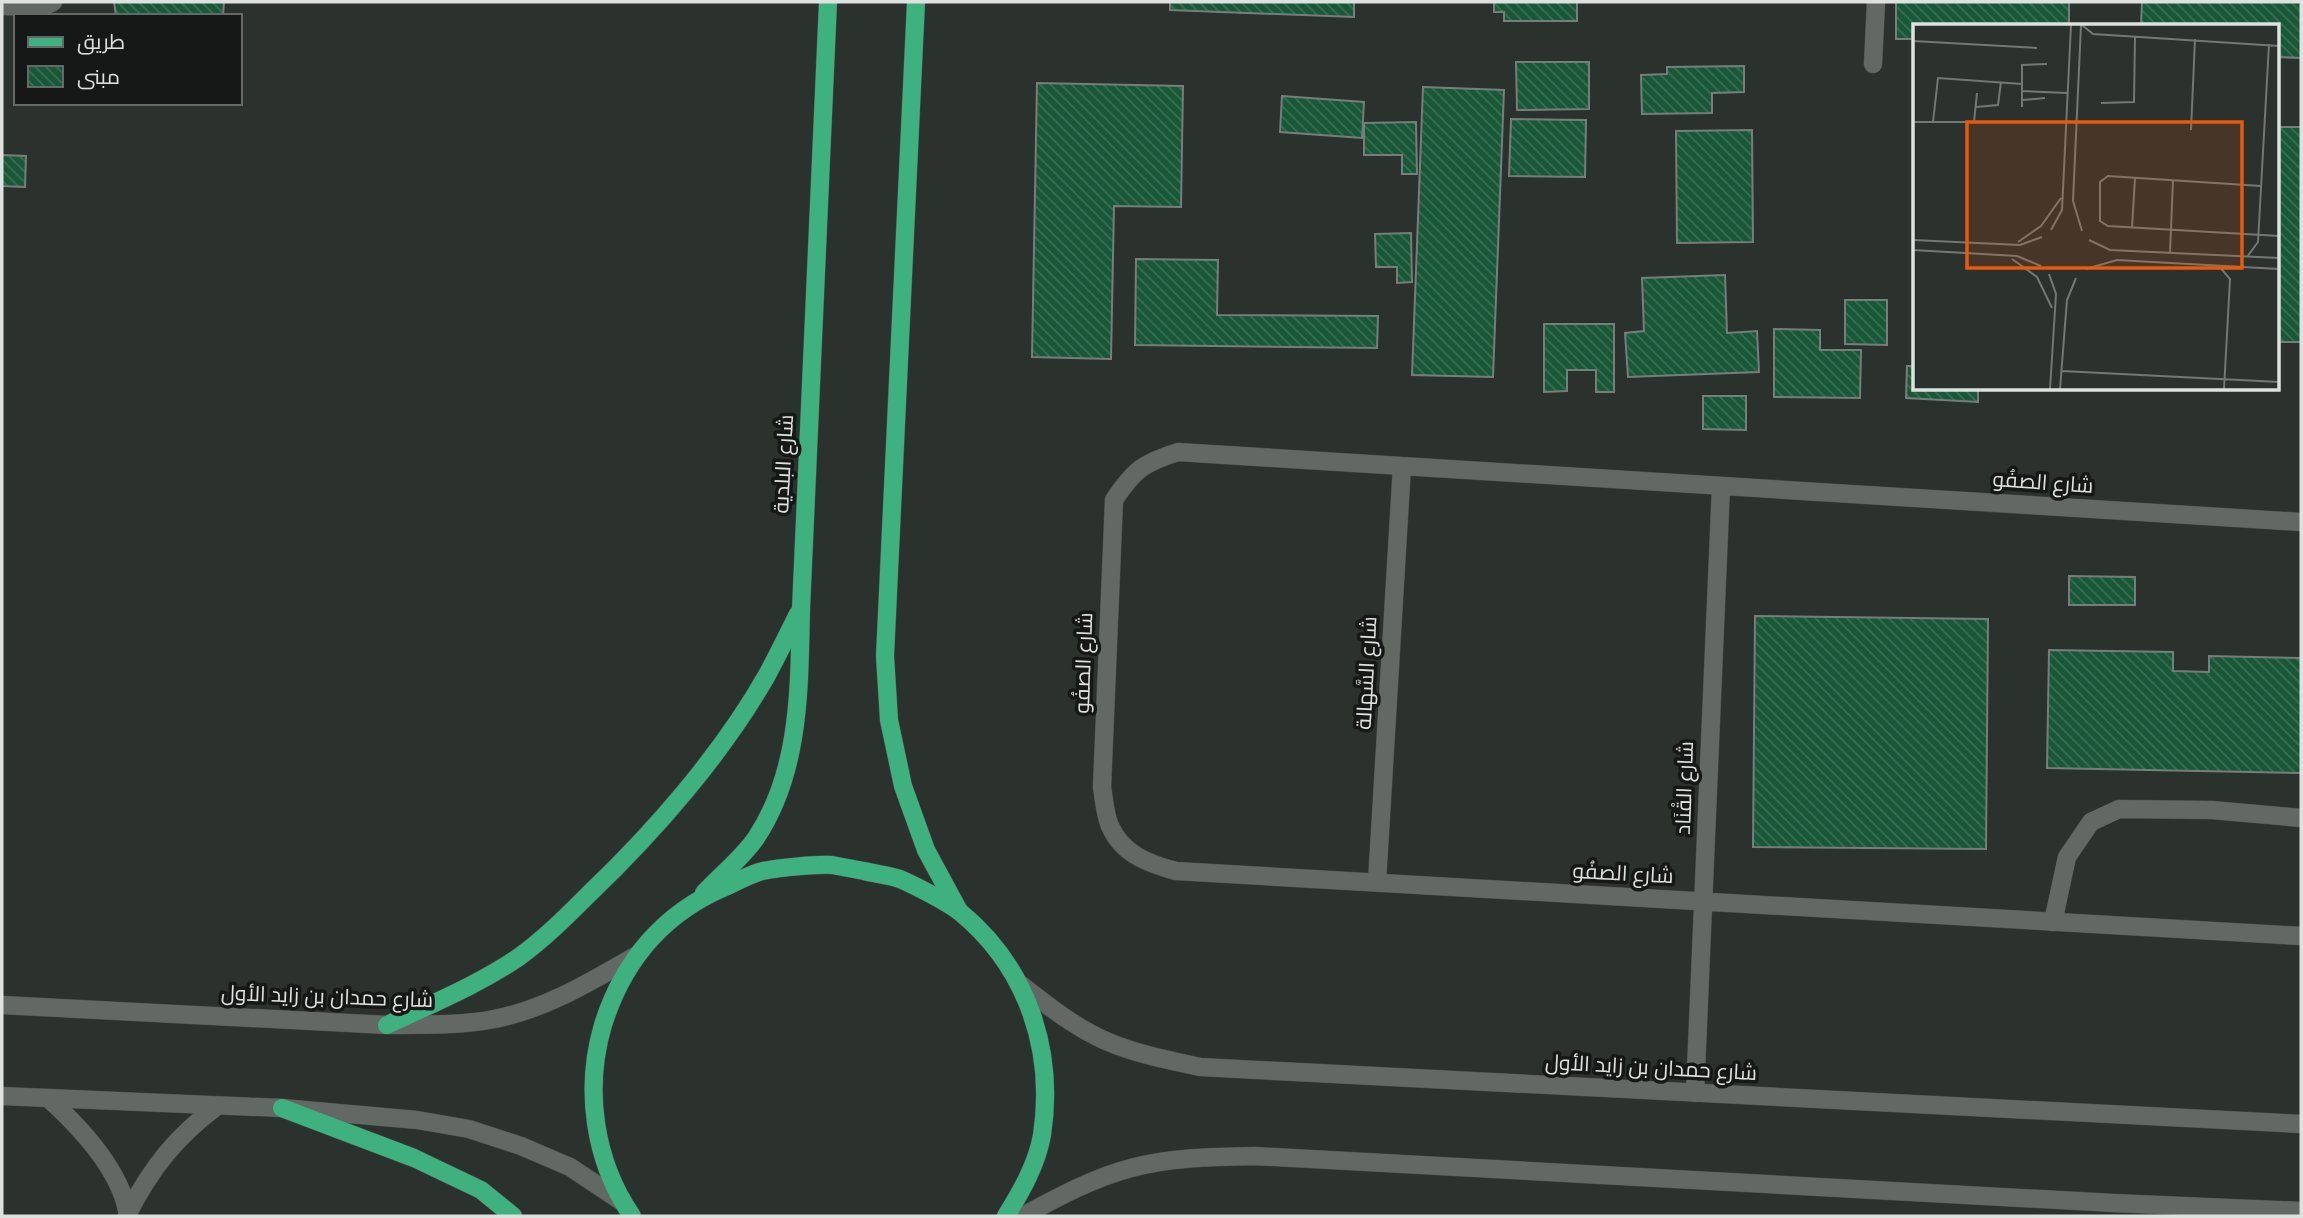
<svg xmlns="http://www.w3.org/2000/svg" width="2303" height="1218" font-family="'Varela Round',Cairo,sans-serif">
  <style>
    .building { fill: url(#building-back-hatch); stroke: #777e7a; stroke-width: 2 }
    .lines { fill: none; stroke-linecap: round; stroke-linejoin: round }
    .lane-casing { stroke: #484d4a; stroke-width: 19 }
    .street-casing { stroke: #484d4a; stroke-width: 19 }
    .secondary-casing { stroke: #484d4a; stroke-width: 19 }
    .primary-casing { stroke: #484d4a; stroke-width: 19 }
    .lane { stroke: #626965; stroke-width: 18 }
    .street { stroke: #626965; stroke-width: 18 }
    .secondary { stroke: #626965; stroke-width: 18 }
    .primary { stroke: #3fb07f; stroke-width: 18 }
    .labels { text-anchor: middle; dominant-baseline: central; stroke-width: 7; stroke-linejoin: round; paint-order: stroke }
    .street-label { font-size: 21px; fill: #dee2df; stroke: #151816 }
    .inset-road { fill: none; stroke: #737874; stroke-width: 2 }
    .view { fill: #e8590c; fill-opacity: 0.15; stroke: #e8590c; stroke-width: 3.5 }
    .inset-edge { fill: none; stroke: #dee2df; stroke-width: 3.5 }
  </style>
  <defs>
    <pattern id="building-back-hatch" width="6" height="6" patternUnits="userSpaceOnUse" patternTransform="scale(1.75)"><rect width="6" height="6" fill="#195739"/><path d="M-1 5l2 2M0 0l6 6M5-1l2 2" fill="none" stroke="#3a6f55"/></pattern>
  </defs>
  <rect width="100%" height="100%" fill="#2b312d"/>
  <path class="building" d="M114,2H224L223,16H116Z
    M1170,2H1354V17L1170,10Z
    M1494,2H1577V21H1504V12H1494Z
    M1896,2H2069V26H1914V39H1896Z
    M2142,2H2301V58L2277,57V26H2141Z
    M1516,62H1589V109L1517,110Z
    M1744,66V92L1712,93V113L1642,114L1641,75L1667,74V67Z
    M1037,83L1183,86L1181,207L1114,206L1111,359L1032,357Z
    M1423,87L1504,90L1493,377L1412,375Z
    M1282,96L1364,102L1362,138L1280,132Z
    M1511,119L1586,120L1585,177L1509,176Z
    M1416,122L1417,174H1402V155H1364V123Z
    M2277,127H2301V342H2277Z
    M1752,130L1753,242L1677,243L1676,131Z
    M2,155L26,156L25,187L2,186Z
    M1411,233L1412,282L1397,283V267H1376L1375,234Z
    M1136,259L1218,260L1217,315L1378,316L1377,348L1135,345Z
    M1725,275L1727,333L1757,331L1759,372L1628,377L1625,333L1644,331L1642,278Z
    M1845,300H1887V345L1845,344Z
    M1544,324H1614V392H1596V370H1567V391L1544,392Z
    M1774,329L1820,330V350H1861L1860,398L1774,397Z
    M1907,366H1914V388H1978V402L1906,398Z
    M1703,396H1746V430L1703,429Z
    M2069,576L2135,577V605H2069Z
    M1755,616L1988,619L1986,849L1753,847Z
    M2049,650L2173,652V671L2209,672V656L2301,658V773L2047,768Z"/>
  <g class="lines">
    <defs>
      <path id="lane" d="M2053,922L2067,857L2091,822L2119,809L2212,810L2301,818
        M48,1098C80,1127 122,1171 128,1216
        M128,1213C152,1167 176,1137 217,1106"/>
      <path id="street" d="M2,6L42,7L53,2
        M1873,64L1876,2
        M2301,522L1178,452C1143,463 1134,470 1114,500L1102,787C1104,799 1105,815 1110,826C1122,854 1149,864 1176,871L2301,936
        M1377,882L1402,466
        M1695,1093L1721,486"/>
      <path id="secondary" d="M1020,984C1047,1005 1074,1027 1106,1041C1136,1054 1168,1060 1200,1067L2301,1124
        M2,1005L387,1025C420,1024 456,1026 489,1020C543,1011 590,982 637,955
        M2,1096L282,1108L417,1120L469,1129L521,1146L570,1167L621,1201
        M1023,1216C1058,1197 1093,1178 1131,1168C1171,1157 1214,1157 1255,1156L2113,1203L2301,1211"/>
      <path id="primary" d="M916,2L885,656L889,720L903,786L926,850L959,911
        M704,893C720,876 743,857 756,838C801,770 799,687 801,609L828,2
        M387,1025C431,1004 478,985 519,957C545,938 567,916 590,893C654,832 723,753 767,675C778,655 788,634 798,614
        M282,1108L414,1158L481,1190L513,1216
        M632,1216C594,1161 584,1089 603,1025C623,961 664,913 725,887C736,882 747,876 759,872C772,868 819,864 832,865C843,867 853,869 864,871C875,874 889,875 900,879C916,886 947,902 960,912C1027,967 1055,1050 1042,1135C1037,1164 1021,1192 1006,1216"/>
    </defs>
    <use href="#lane" class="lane-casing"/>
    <use href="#street" class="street-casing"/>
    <use href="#secondary" class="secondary-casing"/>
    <use href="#primary" class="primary-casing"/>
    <use href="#lane" class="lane"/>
    <use href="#street" class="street"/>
    <use href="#secondary" class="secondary"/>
    <use href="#primary" class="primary"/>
  </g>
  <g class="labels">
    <g class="street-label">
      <text transform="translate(784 464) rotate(-87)">شارع البلدية</text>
      <text transform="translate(2043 483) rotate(4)">شارع الصفُو</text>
      <text transform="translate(1084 663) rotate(-88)">شارع الصفُو</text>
      <text transform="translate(1367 673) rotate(-87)">شارع السَّهالة</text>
      <text transform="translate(1685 788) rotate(-88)">شارع القْنَاد</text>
      <text transform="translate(1623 874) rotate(3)">شارع الصفُو</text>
      <text transform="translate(327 997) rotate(2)">شارع حمدان بن زايد الأول</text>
      <text transform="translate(1651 1068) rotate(3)">شارع حمدان بن زايد الأول</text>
    </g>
  </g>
  <g transform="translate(1913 24)">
    <rect width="366" height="366" fill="#2b312d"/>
    <path class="inset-road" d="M168,1L160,177L169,207M169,1L180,10L366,22M0,17L124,24M109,67L154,69M109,76L132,74M188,79L221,78L222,12M63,83L85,81L88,58M109,83V41L134,40M0,98H61L64,69M20,98L25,54L109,60M278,106L282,15M348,162L195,152L187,158V197L195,202L366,212M219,204L222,154M138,206L149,186L158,1M0,216L107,221L129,213M176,216L197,226L366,234M105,218L128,202L148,174M0,226L104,232L128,242M257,229L260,156M334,233L345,218L356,20M99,235L124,253L139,284M306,242L317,255L311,365M173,245L204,236L366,245M136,250L143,270L137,365M149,347L366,358M147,365L154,276L163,254"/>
    <path class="view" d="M54,98H329V244H54Z"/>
    <rect width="366" height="366" class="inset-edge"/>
  </g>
  <rect width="2303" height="1218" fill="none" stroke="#dee2df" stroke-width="7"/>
  <rect x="14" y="14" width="228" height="91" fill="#151816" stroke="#656966" stroke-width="2"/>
  <rect x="28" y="37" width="35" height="10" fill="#3fb07f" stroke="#656966" stroke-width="2"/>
  <text x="77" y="49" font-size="21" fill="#dee2df">طريق</text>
  <rect x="28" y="66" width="35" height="21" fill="url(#building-back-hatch)" stroke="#656966" stroke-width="2"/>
  <text x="77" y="84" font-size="21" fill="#dee2df">مبنى</text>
</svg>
